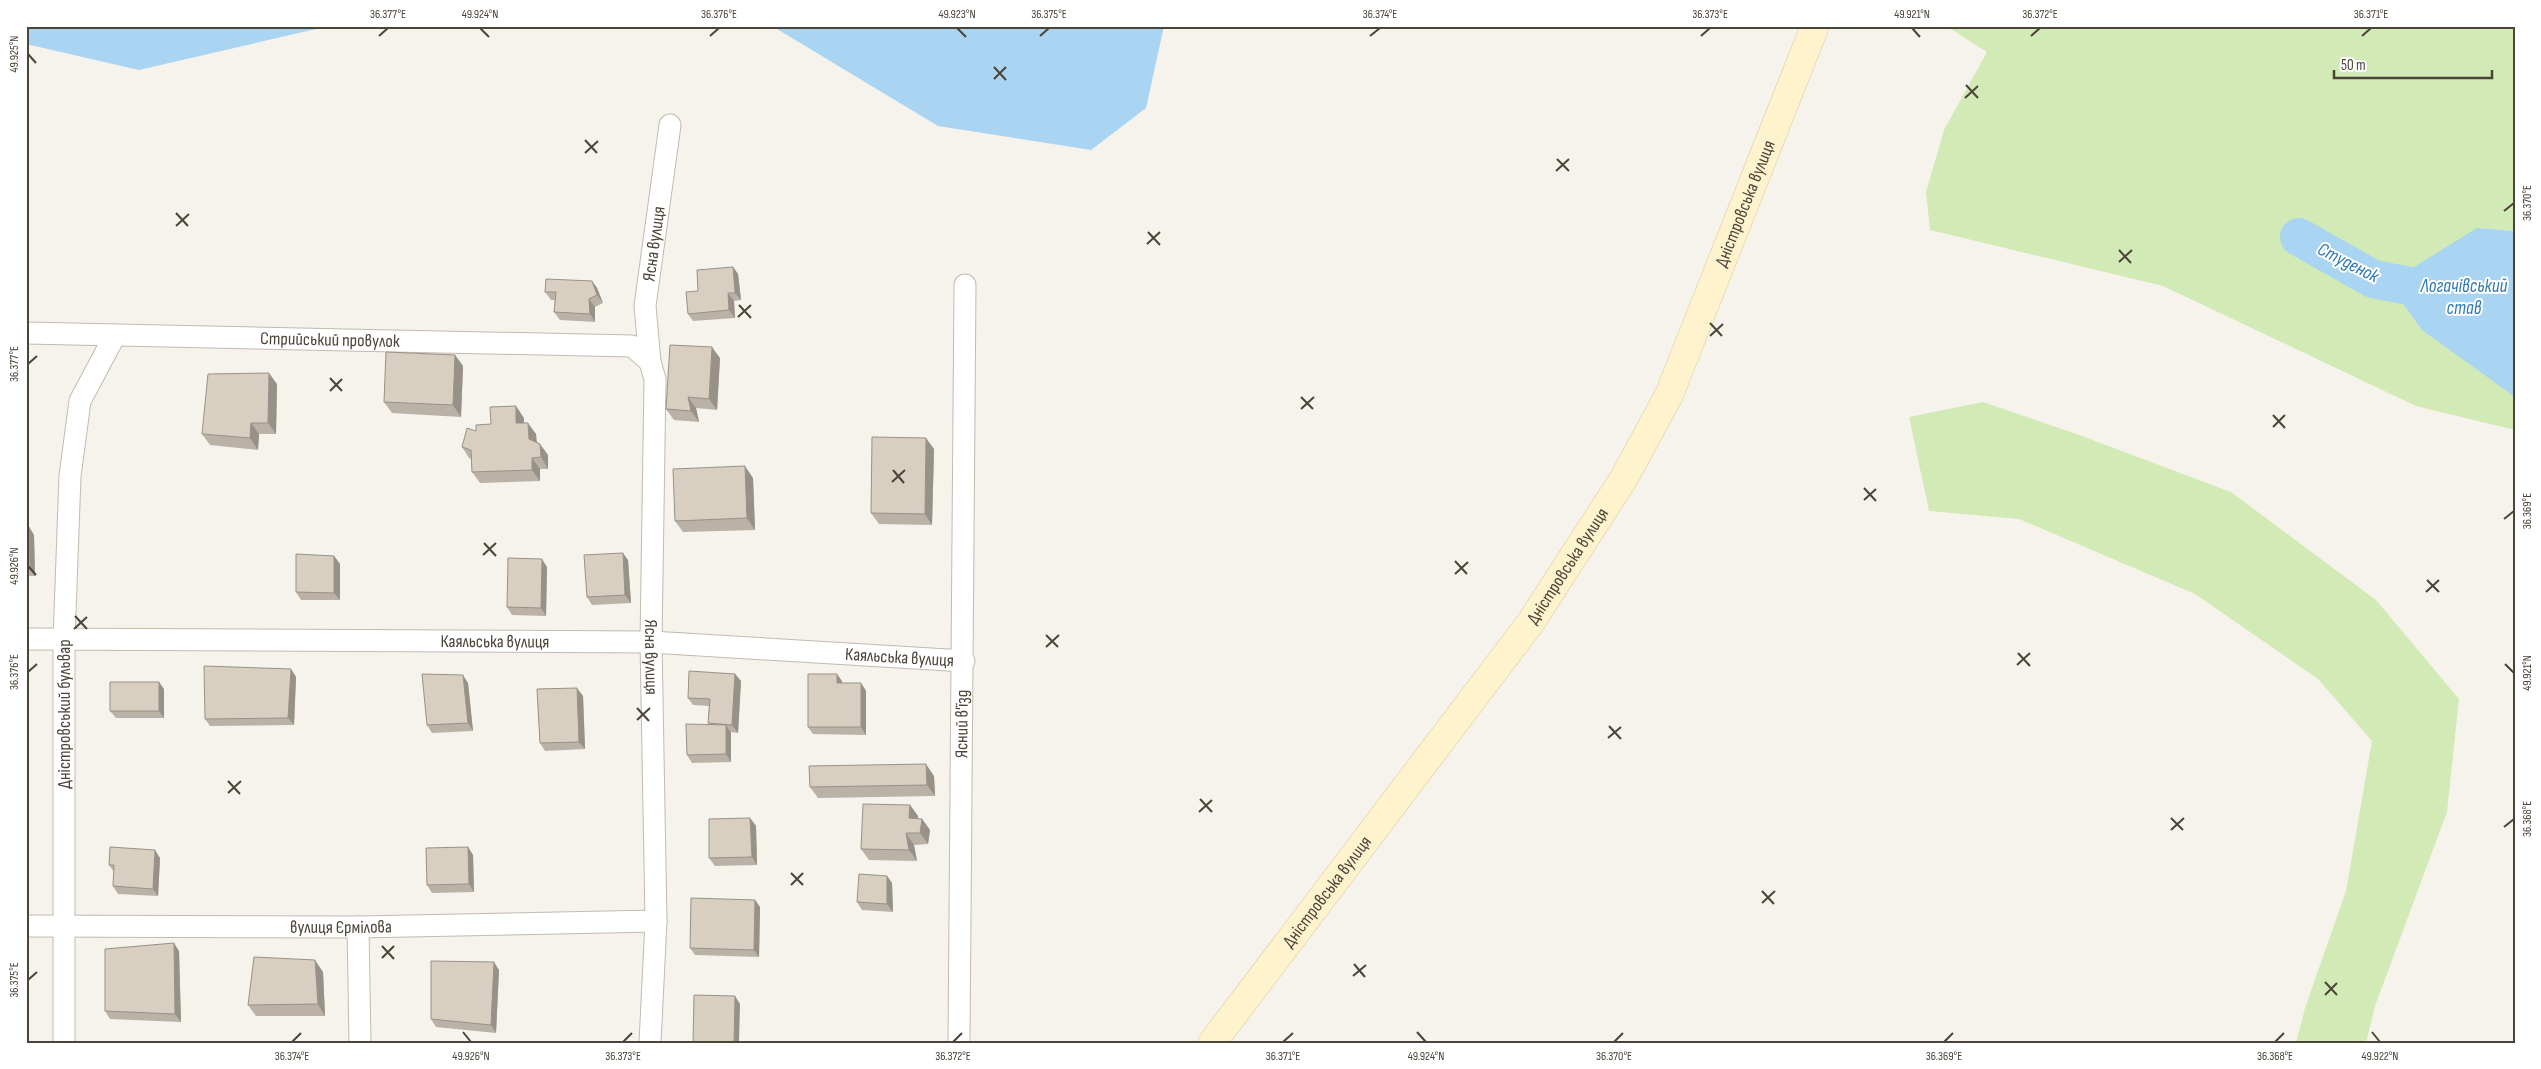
<svg xmlns="http://www.w3.org/2000/svg" width="2541" height="1069" font-family="'Sofia Sans Condensed',sans-serif">
  <style>
    .green { fill: #d2eab5 }
    .water { fill: #a9d4f2 }
    .lines { fill: none; stroke-linecap: round; stroke-linejoin: round }
    .river { stroke: #a9d4f2; stroke-width: 38 }
    .street-casing { stroke: #c2bbae; stroke-width: 23 }
    .secondary-casing { stroke: #d6c79b; stroke-width: 29 }
    .street { stroke: #fff; stroke-width: 21 }
    .secondary { stroke: #fff3cd; stroke-width: 28 }
    .wall { fill: #bab2a6 }
    .shaded-wall { fill: #979187 }
    .building { fill: #d8cfc1; stroke: #979187 }
    .ticks { fill: none; stroke: #4b4439; stroke-width: 2 }
    .labels { text-anchor: middle; dominant-baseline: central; stroke-width: 4; stroke-linejoin: round; paint-order: stroke }
    .street-label { font-size: 18px; fill: #4b4439; stroke: #fff }
    .water-label { font-size: 19px; font-style: italic; fill: #2e7ab2; stroke: #fff }
    .neatline { fill: none; stroke: #4b4439; stroke-width: 2 }
    .ticks-label { font-size: 12px; text-anchor: middle; fill: #4b4439 }
  </style>
  <rect width="100%" height="100%" fill="#f6f3ec"/>
  <path class="green" d="M1946,26H2515V231L2477,228L2513,396L2515,397V430L2416,406L2163,286L1930,230L1926,192L1944,130L1987,52Z
    M1983,402L2082,436L2231,492L2376,600L2459,699L2447,812L2375,1006L2366,1043H2296L2305,1008L2346,891L2372,741L2318,679L2195,594L2019,519L1929,511L1909,417Z"/>
  <path class="water" d="M26,26H329L139,70L26,44Z
    M772,26H1164L1146,108L1091,150L938,126Z
    M2477,228L2515,231V397L2422,330L2388,283Z"/>
  <g class="lines">
    <path class="river" d="M2299,237L2373,279L2462,296L2515,314"/>
    <defs>
      <g id="street">
        <path id="s1" d="M26,333L632,346L650,362L655,379L651,642L656,921L650,1043"/>
        <path id="s2" d="M650,362L645,306L670,125"/>
        <path id="s3" d="M26,639L651,642L964,661"/>
        <path id="s4" d="M26,926L358,927L656,921"/>
        <path d="M358,927L360,1043"/>
        <path id="s5" d="M64,1043V640L70,476L80,401L115,335"/>
        <path id="s6" d="M959,1043L965,285"/>
      </g>
      <g id="secondary">
        <path id="s7" d="M1212,1043L1531,622L1624,478L1669,395L1815,26"/>
      </g>
    </defs>
    <use href="#street" class="street-casing"/>
    <use href="#secondary" class="secondary-casing"/>
    <use href="#street" class="street"/>
    <use href="#secondary" class="secondary"/>
  </g>
  <path class="wall" d="M733,267L738,274L741,300L734,301L735,318L693,321L688,314L698,291Z
    M592,281L597,288L603,303L595,307V322L560,320L554,312L555,300H551L545,292Z
    M455,355L463,366L461,417L392,413L384,402Z
    M720,358L717,410L696,408L699,422L674,420L666,409Z
    M277,384L276,434H259L258,450L210,445L202,434Z
    M524,418V423L536,434L537,442L548,455V469H540V481L480,483L472,472L471,459L469,458L462,447L476,431L491,424Z
    M934,449L932,525L879,524L871,513Z
    M753,478L755,530L683,532L675,521Z
    M26,527H29L34,535L35,576H26Z
    M334,556L340,564V600H301L296,592Z
    M628,560L631,603L592,605L587,597Z
    M547,567L546,616L512,615L507,607Z
    M291,669L296,677L294,725L210,726L205,719Z
    M735,674L741,681L738,733L731,732V762L692,763L687,755L709,725L708,723L709,706L693,705L688,698Z
    M842,681V683H861L866,691V735L813,734L808,727Z
    M468,683L473,731L432,733L427,725Z
    M164,689V718H116L110,711Z
    M583,696L585,749L545,751L540,743Z
    M934,776L935,796L818,798L810,787Z
    M910,805L918,816V819H922L930,830L928,844L914,845L917,861L869,860L861,849Z
    M750,818L756,826L757,865L715,866L709,858Z
    M468,847L473,855L474,892L432,893L427,885Z
    M160,858L158,896L118,894L113,886L114,872L109,865Z
    M887,876L892,883L893,912L862,910L857,902Z
    M755,900L760,907L759,957L695,955L690,948Z
    M179,951L181,1022L110,1019L105,1011Z
    M499,970L496,1033L436,1027L431,1019Z
    M323,972L325,1016H256L248,1005Z"/>
  <path class="shaded-wall" d="M733,267L738,274L741,300L735,293Z
    M592,281L597,288L603,303L597,295Z
    M728,293L734,301L735,318L729,310Z
    M589,299L595,307V322L590,314Z
    M712,347L720,358L717,410L709,399Z
    M455,355L463,366L461,417L453,405Z
    M269,373L277,384L276,434L268,423Z
    M688,397L696,408L699,422L691,411Z
    M516,406L524,418V435L516,423Z
    M251,423L259,434L258,450L250,438Z
    M528,423L536,434L537,450L529,439Z
    M926,438L934,449L932,525L925,514Z
    M540,444L548,455V469L541,457Z
    M532,458L540,469V481L532,470Z
    M745,466L753,478L755,530L747,518Z
    M29,527L34,535L35,576L30,568Z
    M623,553L628,560L631,603L625,595Z
    M334,556L340,564V600L334,593Z
    M542,559L547,567L546,616L541,608Z
    M291,669L296,677L294,725L288,718Z
    M735,674L741,681L738,733L732,725Z
    M837,674L842,681V690L837,683Z
    M463,675L468,683L473,731L468,723Z
    M159,682L164,689V718L159,711Z
    M861,683L866,691V735L861,727Z
    M577,688L583,696L585,749L579,742Z
    M726,725L731,733V762L726,754Z
    M926,764L934,776L935,796L927,785Z
    M910,805L918,816L917,829L909,818Z
    M750,818L756,826L757,865L752,857Z
    M922,819L930,830L928,844L920,833Z
    M906,833L914,845L917,861L909,850Z
    M468,847L473,855L474,892L469,884Z
    M155,850L160,858L158,896L153,889Z
    M887,876L892,883L893,912L887,904Z
    M755,900L760,907L759,957L754,950Z
    M174,943L179,951L181,1022L175,1014Z
    M315,960L323,972L325,1016L318,1004Z
    M494,962L499,970L496,1033L491,1025Z
    M735,996L740,1004L739,1043H734Z"/>
  <path class="building" d="M733,267L735,293H728L729,310L688,314L686,292L698,291L697,270Z
    M546,279L592,281L597,295L589,299L590,314L554,312L556,292H545Z
    M670,345L712,347L709,399L688,397L691,411L666,409Z
    M386,352L455,355L453,405L384,402Z
    M269,373L268,423H251L250,438L202,434L208,374Z
    M516,406V423H528L529,439L540,444L541,457L532,458V470L472,472L471,450L462,447L467,428L476,431V425L491,424L490,407Z
    M872,437L926,438L925,514L871,513Z
    M745,466L747,518L675,521L673,469Z
    M26,527H29L30,568H26Z
    M623,553L625,595L587,597L584,555Z
    M296,554L334,556V593L296,592Z
    M508,558L542,559L541,608L507,607Z
    M204,666L291,669L288,718L205,719Z
    M689,671L735,674L732,725L708,723L710,699L688,698Z
    M422,674L463,675L468,723L427,725Z
    M808,674H837V683H861V727H808Z
    M110,682H159V711H110Z
    M577,688L579,742L540,743L537,689Z
    M686,724L726,725V754L687,755Z
    M926,764L927,785L810,787L809,766Z
    M863,804L910,805L909,818L922,819L920,833H906L909,850L861,849Z
    M750,818L752,857L709,858V819Z
    M110,847L155,850L153,889L113,886L114,865H109Z
    M468,847L469,884L427,885L426,848Z
    M859,874L887,876V904L857,902Z
    M691,898L755,900L754,950L690,948Z
    M174,943L175,1014L105,1011V949Z
    M254,957L315,960L318,1004L248,1005Z
    M431,961L494,962L491,1025L431,1019Z
    M694,995L735,996L734,1043H693Z"/>
  <path class="ticks" d="M480,28L489,37M957,28L966,37M1912,28L1920,37M379,36L388,28M710,36L719,28M1040,36L1049,28M1370,36L1380,28M1701,36L1710,28M2031,36L2040,28M2362,36L2371,28M28,54L36,63M994,67L1006,80M994,79L1006,67M1966,85L1978,98M1965,98L1978,86M585,140L597,153M585,153L598,141M1557,159L1569,171M1556,171L1569,159M2504,211L2514,203M176,213L188,226M176,226L189,214M1148,232L1160,245M1147,244L1160,232M2119,250L2131,263M2119,262L2132,250M739,305L751,318M738,317L751,305M1710,323L1722,336M1710,336L1723,324M28,364L37,356M330,378L342,391M330,391L342,379M1301,397L1313,409M1301,409L1314,397M2273,415L2285,428M2273,427L2285,415M893,470L904,483M892,482L905,470M1864,488L1876,501M1864,500L1876,489M2504,519L2514,511M484,543L496,556M483,555L496,543M1455,561L1467,574M28,566L36,575M1455,574L1468,562M2427,580L2439,592M2426,592L2439,580M75,616L87,629M74,629L87,617M1046,635L1058,647M1046,647L1059,635M2018,653L2030,666M2505,664L2514,673M2017,665L2030,653M28,672L37,664M637,708L649,721M637,720L650,708M1609,726L1621,739M1608,738L1621,727M228,781L240,794M228,793L241,781M1200,799L1212,812M1199,812L1212,800M2171,818L2183,830M2504,827L2514,819M2171,830L2184,818M791,873L803,885M791,885L803,873M1762,891L1774,904M1762,903L1775,891M382,946L394,959M382,958L394,946M1354,964L1365,977M1353,976L1366,965M28,980L37,972M2325,982L2337,995M2325,995L2337,983M463,1032L471,1042M1417,1032L1426,1042M2372,1032L2380,1042M292,1042L301,1033M623,1042L632,1033M953,1042L962,1033M1283,1042L1293,1033M1614,1042L1623,1033M1944,1042L1953,1033M2275,1042L2284,1033"/>
  <g class="labels">
    <g class="street-label">
      <text stroke="none"><textPath href="#s7" startOffset="1000">Дністровська вулиця</textPath></text>
      <text stroke="none"><textPath href="#s2" startOffset="119">Ясна вулиця</textPath></text>
      <text stroke="none"><textPath href="#s1" startOffset="304">Стрийський провулок</textPath></text>
      <text stroke="none"><textPath href="#s7" startOffset="595">Дністровська вулиця</textPath></text>
      <text stroke="none"><textPath href="#s3" startOffset="469">Каяльська вулиця</textPath></text>
      <text stroke="none"><textPath href="#s1" startOffset="926">Ясна вулиця</textPath></text>
      <text stroke="none"><textPath href="#s3" startOffset="874">Каяльська вулиця</textPath></text>
      <text stroke="none"><textPath href="#s5" startOffset="329">Дністровський бульвар</textPath></text>
      <text stroke="none"><textPath href="#s6" startOffset="319">Ясний в'їзд</textPath></text>
      <text stroke="none"><textPath href="#s7" startOffset="190">Дністровська вулиця</textPath></text>
      <text stroke="none"><textPath href="#s4" startOffset="315">вулиця Єрмілова</textPath></text>
    </g>
    <g class="water-label">
      <text transform="translate(2348 263) rotate(27)">Студенок</text>
      <text x="2464" y="286">Логачівський<tspan x="2464" dy="22">став</tspan></text>
    </g>
  </g>
  <rect width="2541" height="1069" fill="none" stroke="#ffffff" stroke-width="55"/>
  <path d="M2334 70v8h158v-8" fill="none" stroke="#4b4439" stroke-width="2.5"/>
  <text x="2341" y="70" font-size="15" fill="#4b4439" stroke="#ffffff" stroke-width="4" paint-order="stroke">50 m</text>
  <rect x="28" y="28" width="2486" height="1014" class="neatline"/>
  <g class="ticks-label">
    <text x="388" y="18">36.377°E</text>
    <text x="480" y="18">49.924°N</text>
    <text x="719" y="18">36.376°E</text>
    <text x="957" y="18">49.923°N</text>
    <text x="1049" y="18">36.375°E</text>
    <text x="1380" y="18">36.374°E</text>
    <text x="1710" y="18">36.373°E</text>
    <text x="1912" y="18">49.921°N</text>
    <text x="2040" y="18">36.372°E</text>
    <text x="2371" y="18">36.371°E</text>
    <text transform="translate(14 54) rotate(-90)" y="4">49.925°N</text>
    <text transform="translate(2527 203) rotate(-90)" y="4">36.370°E</text>
    <text transform="translate(14 364) rotate(-90)" y="4">36.377°E</text>
    <text transform="translate(2527 511) rotate(-90)" y="4">36.369°E</text>
    <text transform="translate(14 566) rotate(-90)" y="4">49.926°N</text>
    <text transform="translate(14 672) rotate(-90)" y="4">36.376°E</text>
    <text transform="translate(2527 673) rotate(-90)" y="4">49.921°N</text>
    <text transform="translate(2527 819) rotate(-90)" y="4">36.368°E</text>
    <text transform="translate(14 980) rotate(-90)" y="4">36.375°E</text>
    <text x="292" y="1060">36.374°E</text>
    <text x="471" y="1060">49.926°N</text>
    <text x="623" y="1060">36.373°E</text>
    <text x="953" y="1060">36.372°E</text>
    <text x="1283" y="1060">36.371°E</text>
    <text x="1426" y="1060">49.924°N</text>
    <text x="1614" y="1060">36.370°E</text>
    <text x="1944" y="1060">36.369°E</text>
    <text x="2275" y="1060">36.368°E</text>
    <text x="2380" y="1060">49.922°N</text>
  </g>
</svg>
